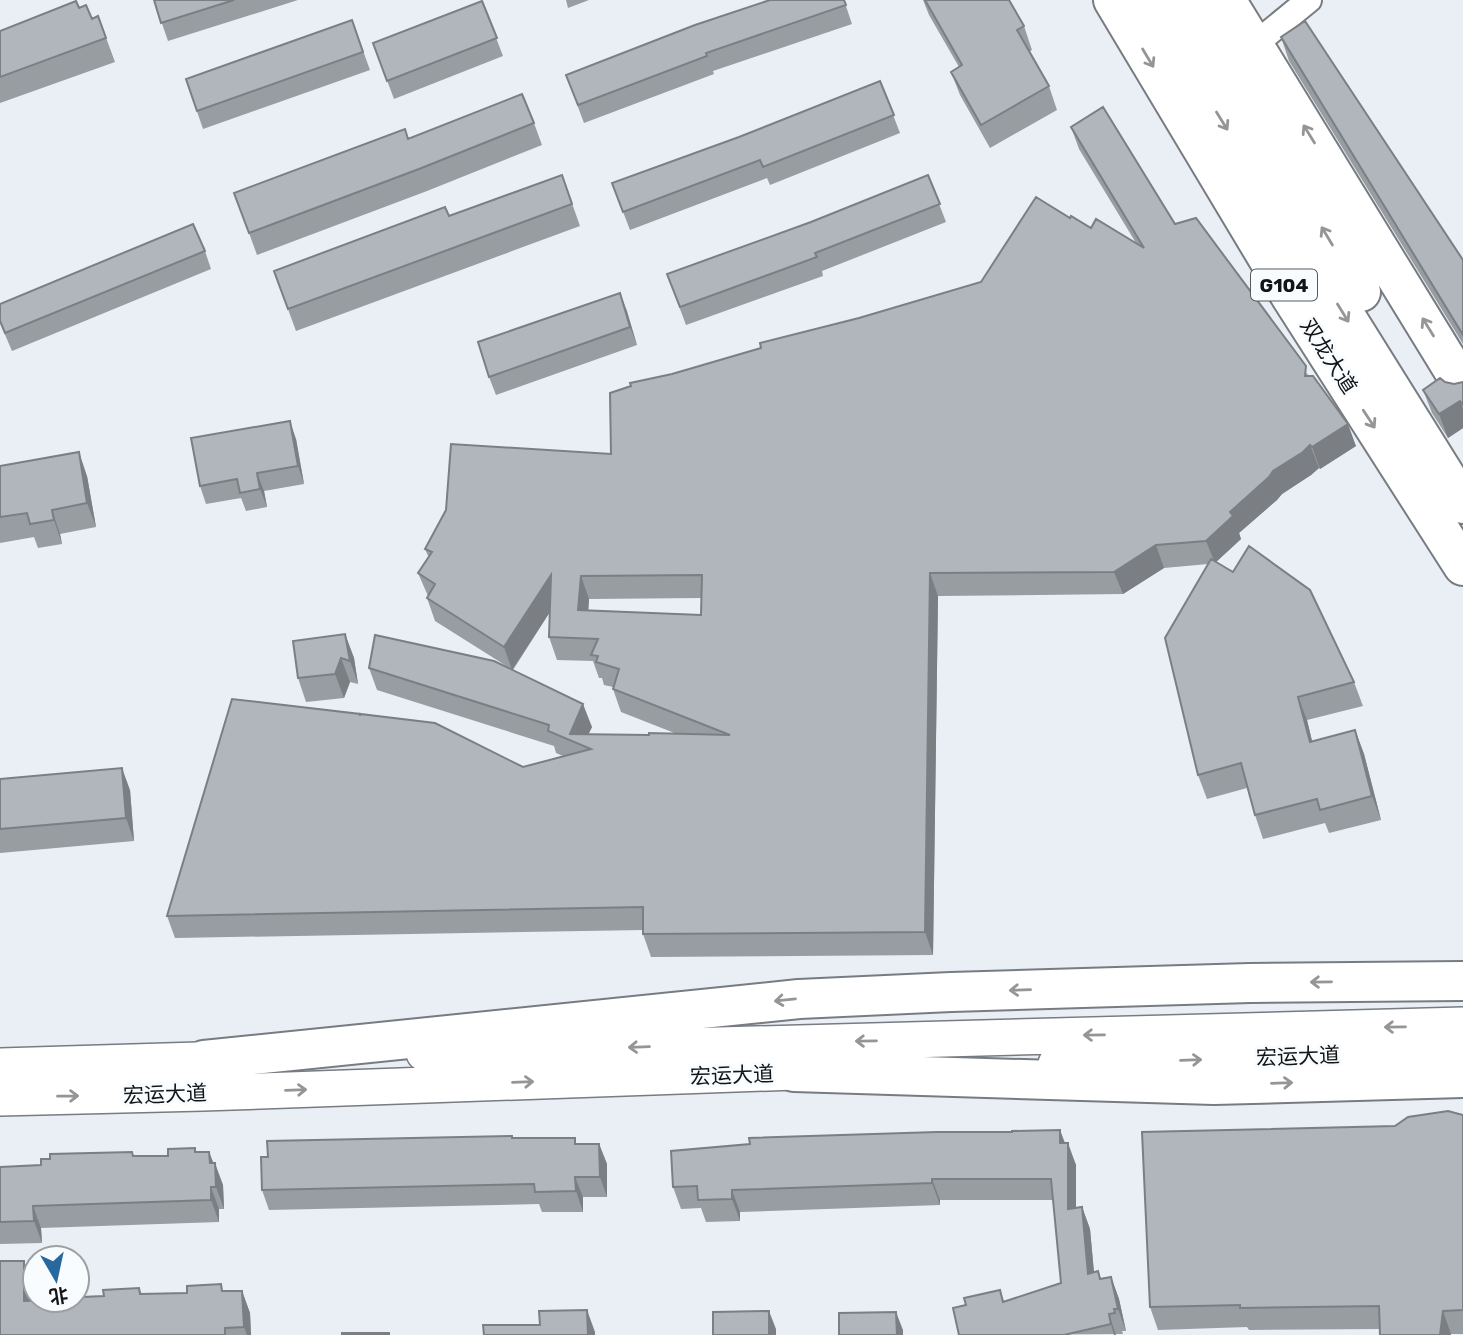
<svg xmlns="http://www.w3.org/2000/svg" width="1463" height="1335" font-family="Rubik,'Noto Sans SC',sans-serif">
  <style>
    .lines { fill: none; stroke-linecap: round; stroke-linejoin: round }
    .minor-casing { stroke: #767c81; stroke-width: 28 }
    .secondary-casing { stroke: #767c81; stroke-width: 38 }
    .trunk-casing { stroke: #767c81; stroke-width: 42 }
    .minor { stroke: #fff; stroke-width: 24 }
    .secondary { stroke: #fff; stroke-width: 35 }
    .trunk { stroke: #fff; stroke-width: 38 }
    .wall { fill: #979da1; fill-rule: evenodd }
    .shaded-wall { fill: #7b7f83 }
    .building { fill: #b0b6bb; stroke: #7b7f83; stroke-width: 2; fill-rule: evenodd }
    .oneway { stroke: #949596 }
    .labels { text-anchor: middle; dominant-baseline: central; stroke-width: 6; stroke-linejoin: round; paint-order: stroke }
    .shield { fill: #f9fcfe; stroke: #575a5c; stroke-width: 2 }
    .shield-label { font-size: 19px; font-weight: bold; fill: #121416 }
    .street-label { font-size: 21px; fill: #121416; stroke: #f9fcfe }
  </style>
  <rect width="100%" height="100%" fill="#e9eff5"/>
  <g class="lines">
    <defs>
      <path id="minor" d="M1254,45L1309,0"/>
      <path id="secondary" d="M424,1053L1463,1025
        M1056,1064L1463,1051
        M0,1066L231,1059
        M0,1098L203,1093L822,1071"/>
      <path id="trunk" d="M1113,0L1291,297L1463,566
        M1148,0L1463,504
        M1185,0L1361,292
        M1226,0L1463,386
        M204,1060L799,999L951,992L1250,983L1463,981
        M794,1072L1214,1085L1463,1078"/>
    </defs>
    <use href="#minor" class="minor-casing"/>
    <use href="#secondary" class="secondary-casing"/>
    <use href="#trunk" class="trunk-casing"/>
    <use href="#minor" class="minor"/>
    <use href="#secondary" class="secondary"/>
    <use href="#trunk" class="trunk"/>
  </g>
  <path class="wall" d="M154,0H298L168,41Z
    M566,0H589L568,8Z
    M844,0L852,24L713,71L714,74L584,123L566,75Z
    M923,0H1009L1024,26L1032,50L1029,52L1049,86L1057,110L990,148L960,95L951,72L959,67L929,15Z
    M482,1L503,56L394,99L373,43Z
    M79,8L92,19L98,16L115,62L0,103V31Z
    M352,20L370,70L203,129L186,79Z
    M1281,37L1463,260V344L1289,61Z
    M880,81L900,133L770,185L767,178L630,230L612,183L739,137Z
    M534,123L542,145L427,191L257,255L249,233L408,139Z
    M1071,127L1175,224L1309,376L1356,446L1320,469L1319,468L1311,475L1282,494L1277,500L1239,533L1241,539L1216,562L1354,682L1363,706L1307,720L1312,741L1355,730L1364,754L1381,820L1329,833L1325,823L1263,839L1255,815L1247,788L1207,799L1198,775L1208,564L1164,568L1123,594L938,596L933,955L651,957L643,934V930L175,938L167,916L523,767L563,756L556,753L554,746L377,690L369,668L511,669L435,621L427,598L428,596L418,573L429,558L425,549L611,454L672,374L981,282L1070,218L1091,228L1136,243L1079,149ZM701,598V615L588,611L589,599ZM550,612L549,637L557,660L593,661L599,678H602L604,685L613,687V689L621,712L677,734L649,735L588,734L592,727L513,670Z
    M562,175L580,226L296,331L274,271L449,216Z
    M928,175L946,222L822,271L823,276L686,325L667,274L811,222Z
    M205,251L211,269L12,351L0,323V304Z
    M620,293L637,345L496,395L489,377Z
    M1445,382L1454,384L1463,382V428L1448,438L1432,413L1423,390Z
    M296,439L304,484L264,491L267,507L246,511L241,498L206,504L200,486Z
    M0,466L87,476L96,527L60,534L62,544L38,548L34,537L0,543Z
    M345,634L354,658L358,684L350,682L344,698L306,702L298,678Z
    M0,779L130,790L134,841L0,853Z
    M1463,1115V1334H1451V1335H1380V1329L1249,1330L1247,1327L1158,1330L1150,1307L1395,1126Z
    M1060,1130L1065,1143L1076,1165V1208L1082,1207L1090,1229L1094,1272L1098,1271L1101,1279L1111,1277L1119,1299L1126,1331H1122L1123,1334L959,1335L966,1305L1000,1290L1004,1302L1061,1283L1053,1200H940V1205L740,1212V1221L706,1222L701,1208L681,1209L673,1187L1012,1132Z
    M512,1136L513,1138L577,1144H599L607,1164V1197H583V1212H542L539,1204L269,1210L262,1190Z
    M196,1152H209L223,1185L224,1209H219V1222L41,1228L42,1243L0,1244V1261H24L32,1283V1301L77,1300L104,1296L139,1288L142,1294L242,1291L250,1313L251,1335H0V1167L41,1165L134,1156H168Z"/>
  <path class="shaded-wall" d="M620,293L627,311L637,345L630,327Z
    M1460,401L1463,409V428L1448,438L1439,414Z
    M290,421L296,439L304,484L298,466Z
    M1348,424L1356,446L1320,469L1312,447Z
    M1310,445L1319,468L1311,475L1282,494L1277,500L1239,533L1241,539L1215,563L1206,541L1230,512L1273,471Z
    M79,452L87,476L96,527L87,503Z
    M257,473L264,491L267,507L260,489Z
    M52,510L60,534L62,544L54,520Z
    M1156,545L1164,568L1123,594L1114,572Z
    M930,573L938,596L933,955L925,932Z
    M551,575L559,598L512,670L504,647Z
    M581,576L589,599L587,633L578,610Z
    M345,634L354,658L358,684L350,661Z
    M341,658L350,682L344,698L335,674Z
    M1298,697L1307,720L1318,766L1310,742Z
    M583,704L592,727L583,746L570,734Z
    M1355,730L1364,754L1381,820L1372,796Z
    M122,768L130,790L134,841L126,818Z
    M1060,1130L1068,1152L1060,1143Z
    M1068,1143L1076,1165V1231L1068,1209Z
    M599,1144L607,1164V1197L600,1177Z
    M209,1152L215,1168V1163L223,1185L224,1209L216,1187L210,1163Z
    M575,1177L583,1197V1212L576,1191Z
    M932,1179L940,1200V1205L932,1183Z
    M211,1187L219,1209V1222L211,1200Z
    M732,1190L740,1212V1221L732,1199Z
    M33,1206L41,1228L42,1243L34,1221Z
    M1082,1207L1090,1229L1096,1295L1088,1274Z
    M24,1261L32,1283V1324L24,1301Z
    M1111,1277L1119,1299L1126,1331L1118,1309Z
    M242,1291L250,1313L251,1335H247L244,1327Z
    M587,1310L595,1332V1335H588Z
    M769,1311L776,1329V1335H769Z
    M1443,1311L1451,1334V1335H1440Z
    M896,1312L903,1330V1335H897Z
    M1109,1314L1116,1335H1114L1111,1324Z"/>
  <path class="building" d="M154,0H234L161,23Z
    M770,0H844L846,5L706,53L707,56L578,105L566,75L695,25Z
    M925,0H1009L1024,26L1017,30L1049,86L981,125L951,72L962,65Z
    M76,1L79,8L86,5L92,19L98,16L106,38L0,77V31Z
    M482,1L497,38L387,81L373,43Z
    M352,20L363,52L197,111L186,79Z
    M1305,21L1463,260V335L1281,37Z
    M880,81L894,115L763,167L760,160L623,212L612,183L739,137Z
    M522,94L534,123L419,169L249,233L234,193L405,129L408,139Z
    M1103,107L1175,224L1196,218L1306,366L1305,376H1313L1348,424L1312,447L1310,445L1303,452L1273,471L1269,477L1230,512L1233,516L1206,541L1156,545L1114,572L930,573L925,932L643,934V907L167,916L232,699L360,714V716V714L435,723L523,767L591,749L548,731L549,725L369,668L375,635L494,661L583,704L570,734L649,735V733L730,735L613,689L619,669L596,662L598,656L591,655L598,639L549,637L551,575L504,647L427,598L435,584L418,573L432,552L425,549L446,510L451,444L611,454L610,393L631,386L630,383L672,374L761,348L760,343L859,318L981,282L1036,197L1070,218L1071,216L1091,228L1096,219L1144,248L1071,127ZM702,575L701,615L578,610L581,576Z
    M562,175L572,204L288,309L274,271L445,207L449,216Z
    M928,175L940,204L815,253L817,257L680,307L667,274L811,222Z
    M193,224L205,251L5,333L0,321V304Z
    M620,293L630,327L489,377L478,342Z
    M1440,378L1445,382L1454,384L1463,382V405L1460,401L1439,414L1423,390Z
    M290,421L298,466L257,473L260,489L240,493L237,479L200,486L191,438Z
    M79,452L87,503L52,510L54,520L30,524L27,513L0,517V466Z
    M1249,546L1310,590L1354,682L1298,697L1310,742L1355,730L1372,796L1320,810L1317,799L1255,815L1241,763L1198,775L1165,638L1211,559L1233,572Z
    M345,634L350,661L341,658L335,674L298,678L293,641Z
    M122,768L126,818L0,829V779Z
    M1448,1111L1463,1115V1310L1443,1311L1440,1335H1380L1379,1306L1240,1308V1305L1150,1307L1142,1132L1395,1126L1408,1117Z
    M1060,1130V1143H1068V1209L1082,1207L1088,1274L1098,1271L1100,1279L1111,1277L1118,1309H1114L1115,1313L1109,1314L1111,1324L1064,1335H959L953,1308L966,1305L964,1298L1000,1290L1003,1302L1061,1283L1051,1179H932V1183L732,1190V1199L698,1200L697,1186L673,1187L671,1151L750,1144L749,1138L937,1132H1012V1131Z
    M512,1136V1138H575V1144H599L600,1177H575L576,1191L535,1192L534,1184L262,1190L261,1157H268L267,1141Z
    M195,1148V1152H209L210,1163H215L216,1187H211V1200L33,1206L34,1221L0,1222V1167L41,1165V1159H50V1154L132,1152L133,1156H168V1149Z
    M0,1261H24V1301L77,1300L82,1299V1297L104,1296L103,1290L139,1288L140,1294L187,1293V1286L221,1284L222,1291H242L244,1327L225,1328V1335H0Z
    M587,1310L588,1335H484L483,1325H540L539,1311Z
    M769,1311V1335H713V1312Z
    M896,1312L897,1335H839V1313Z
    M342,1333H389V1335H342Z"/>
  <defs><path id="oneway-shaft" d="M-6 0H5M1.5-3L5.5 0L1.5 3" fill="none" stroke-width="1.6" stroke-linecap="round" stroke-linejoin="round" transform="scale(1.75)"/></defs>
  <g class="oneway">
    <use href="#oneway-shaft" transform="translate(1148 58) rotate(59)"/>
    <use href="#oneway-shaft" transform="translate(1222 121) rotate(58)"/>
    <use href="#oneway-shaft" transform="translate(1309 134) rotate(-122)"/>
    <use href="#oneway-shaft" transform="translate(1327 236) rotate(-121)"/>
    <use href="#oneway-shaft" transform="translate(1343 313) rotate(58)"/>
    <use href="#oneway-shaft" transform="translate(1428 327) rotate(-122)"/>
    <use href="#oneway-shaft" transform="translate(1369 419) rotate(57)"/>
    <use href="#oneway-shaft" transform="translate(1321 982) rotate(179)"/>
    <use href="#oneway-shaft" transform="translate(1020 990) rotate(178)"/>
    <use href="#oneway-shaft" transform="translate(785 1000) rotate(174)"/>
    <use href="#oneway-shaft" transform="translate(1395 1027) rotate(179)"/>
    <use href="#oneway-shaft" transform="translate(1094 1035) rotate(179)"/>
    <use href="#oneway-shaft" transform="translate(866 1041) rotate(179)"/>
    <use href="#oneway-shaft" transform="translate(639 1047) rotate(178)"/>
    <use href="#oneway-shaft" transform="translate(1191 1060) rotate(-2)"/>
    <use href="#oneway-shaft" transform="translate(523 1082) rotate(-2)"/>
    <use href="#oneway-shaft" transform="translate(1282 1083) rotate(-2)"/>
    <use href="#oneway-shaft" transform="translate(296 1090) rotate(-2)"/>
    <use href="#oneway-shaft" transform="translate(68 1096) rotate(-1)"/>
  </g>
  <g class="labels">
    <rect class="shield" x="1251" y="269.5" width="66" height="31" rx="5"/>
    <g class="shield-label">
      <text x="1284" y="285">G104</text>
    </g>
    <g class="street-label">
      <text transform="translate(1329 356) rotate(57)">双龙大道</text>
      <text transform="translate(1298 1056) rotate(-2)">宏运大道</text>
      <text transform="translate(732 1075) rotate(-2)">宏运大道</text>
      <text transform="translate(165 1094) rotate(-2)">宏运大道</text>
    </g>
  </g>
  <g transform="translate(56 1279) rotate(171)"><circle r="33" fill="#f9fcfe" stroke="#9d9fa1" stroke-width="2"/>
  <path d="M0-5L12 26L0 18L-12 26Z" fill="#27699e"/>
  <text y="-10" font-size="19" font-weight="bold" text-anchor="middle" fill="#121416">北</text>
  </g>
</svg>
